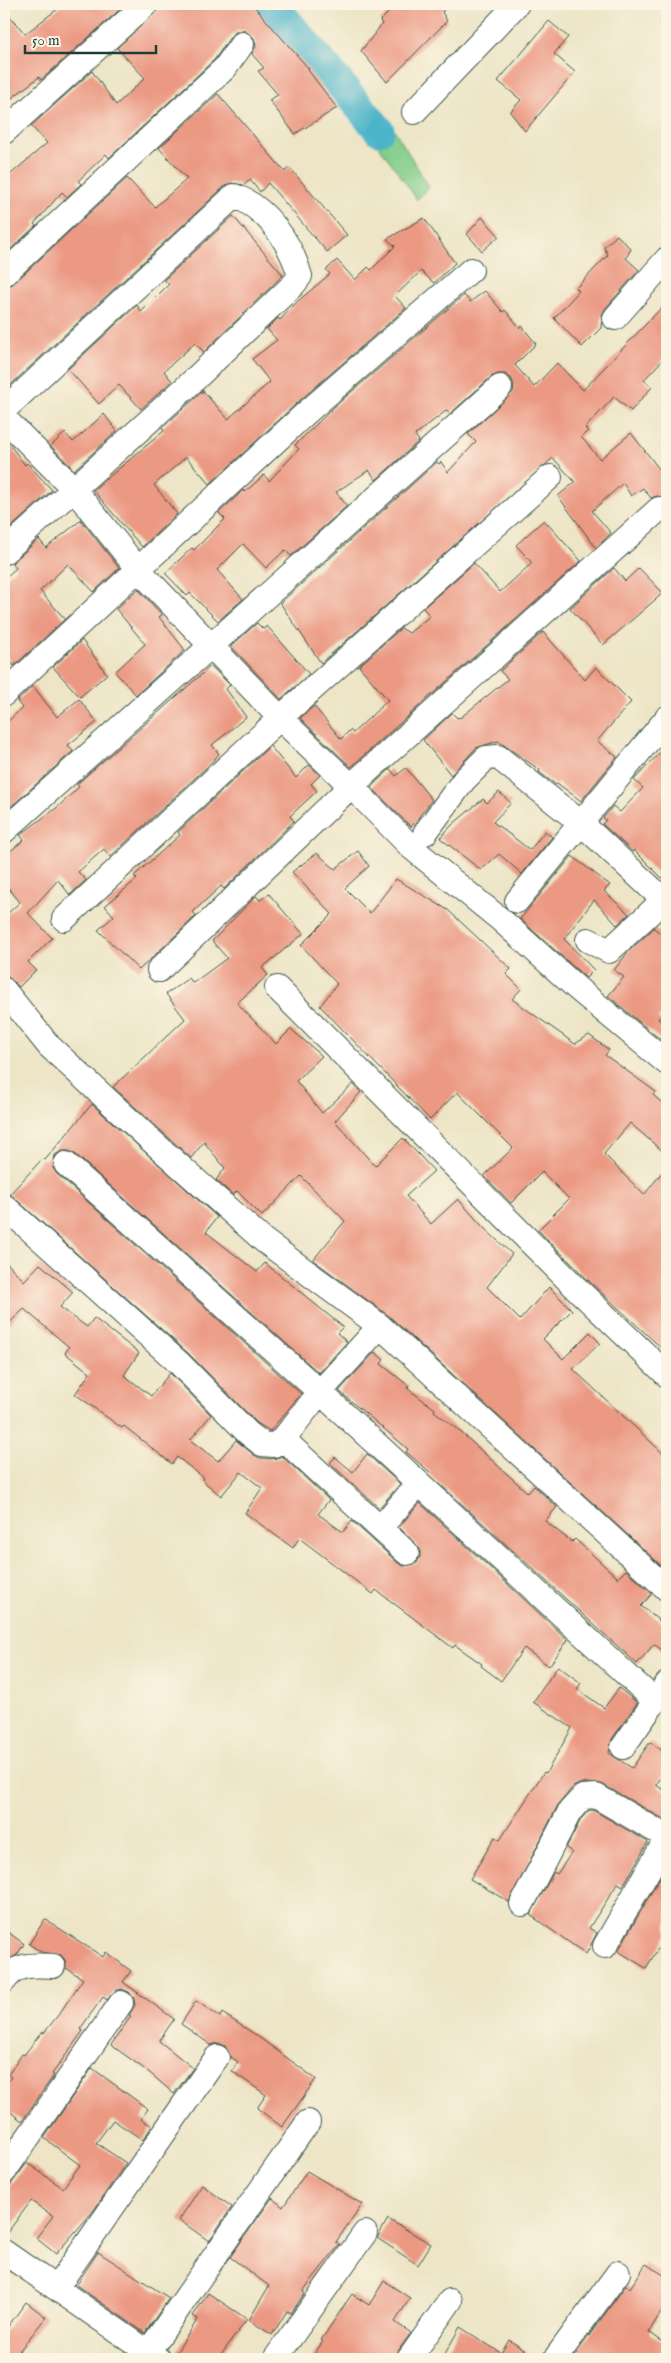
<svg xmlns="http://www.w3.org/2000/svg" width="671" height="2363" font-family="'IM FELL English',serif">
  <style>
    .green { fill: #82cd8a; stroke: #50855f }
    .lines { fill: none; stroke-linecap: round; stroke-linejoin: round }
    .river { stroke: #4bb4c9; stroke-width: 31 }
    .building { fill: #eb9983 }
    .minor-casing { stroke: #3e564a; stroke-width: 26 }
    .minor { stroke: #fff; stroke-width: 24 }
  </style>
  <rect width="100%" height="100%" fill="#fcf5e5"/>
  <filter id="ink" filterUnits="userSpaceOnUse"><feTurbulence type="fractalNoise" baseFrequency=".02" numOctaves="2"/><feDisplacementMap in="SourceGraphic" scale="10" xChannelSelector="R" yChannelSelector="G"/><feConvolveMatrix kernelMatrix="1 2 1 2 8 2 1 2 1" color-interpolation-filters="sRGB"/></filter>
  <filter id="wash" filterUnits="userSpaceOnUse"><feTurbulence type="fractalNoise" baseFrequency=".0096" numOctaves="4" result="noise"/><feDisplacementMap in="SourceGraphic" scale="20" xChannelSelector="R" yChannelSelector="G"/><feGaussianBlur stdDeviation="1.12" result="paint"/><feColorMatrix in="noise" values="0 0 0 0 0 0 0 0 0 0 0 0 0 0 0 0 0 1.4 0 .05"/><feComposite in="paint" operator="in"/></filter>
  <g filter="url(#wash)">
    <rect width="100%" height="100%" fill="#ede5c6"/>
    <path class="green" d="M258,4H280L332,65L386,116L429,187L417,200C371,129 313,68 258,4Z"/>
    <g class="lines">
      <path class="river" d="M272,4L379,130"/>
    </g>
    <g id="blocks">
      <path class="building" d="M64,4H126L41,80L39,77L4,104V9L25,34Z
        M164,4H252L309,69L308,70L337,108L295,134L269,100L278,95L258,71L264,68L252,54L256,46L254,38L244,30L237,31L231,36L215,59L109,158L106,154L78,181L81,184L67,197L62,192L34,224L36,226L4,255V180L47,143L31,126L92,71L116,105L145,78L117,48Z
        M397,4H449L442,12L447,21L387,82L361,51L382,24L380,21Z
        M549,21L568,37L554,54L575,72L525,131L510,112L521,100L498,81Z
        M218,94L285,172L289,167L347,235L327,252L268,183L260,192L250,180L244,185L231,183L225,186L4,391V287L13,284L127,178L155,207L187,179L159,148Z
        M233,216L283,275L204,352L195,343L164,371L172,381L141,409L119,385L99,404L68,369L137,305L141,312L169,284L164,280Z
        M482,217L499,236L482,251L467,234Z
        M424,218L455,263L434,283L421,271L395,296L406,308L297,403L210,484L186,457L154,485L177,514L142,547L93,490L164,431L162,428L203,391L228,419L270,382L252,359L277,340L267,329L278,318L280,320L298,301L330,274L326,270L337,260L355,280L368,267L371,270L395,246L387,239Z
        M617,235L631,249L626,258L639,270L605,309L602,315L601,328L582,347L554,318L579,291L576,288L608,255L604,247Z
        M485,291L503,312L505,310L520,328L522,326L536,344L515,365L534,387L557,363L583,390L667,302V355L644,380L652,387L631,411L614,397L585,428L588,431L581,437L600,459L631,433L667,479V498L657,496L651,498L643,488L631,496L623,483L592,511L611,533L596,548L558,496L575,482L553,458L321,663L280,603L437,462L439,464L441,462L448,472L476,442L468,434L513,392L514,385L511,378L505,374H498L491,377L450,414L447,410L415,435L419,441L376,480L369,470L336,492L347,506L291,556L285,550L266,568L243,544L217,570L243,599L218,621L190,593L187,596L165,573L192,548L194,550L225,519L219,513L243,490L245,492L264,475L269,481L299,449L295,445L334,407L464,295L470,302Z
        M104,414L117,431L74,470L51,446L65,433L73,442Z
        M4,437L25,465L27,463L52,490L4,534Z
        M81,520L119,568L94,592L68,564L40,591L65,619L14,666L4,653V579L16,568L12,563L39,539L46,548Z
        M544,520L581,561L351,767L300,718L314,706L341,739L350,730L353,733L388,700L359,666L401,628L409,633L430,616L423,608L474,563L500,592L532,563L516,545Z
        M614,568L625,581L639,568L663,593L603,645L570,608Z
        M138,589L162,615L159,617L185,650L136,695L115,672L145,644L116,609Z
        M257,623L263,629L267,626L309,674L281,699L231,646Z
        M543,632L585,680L596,667L631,702L597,741L617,757L581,801L557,783L556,785L539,772L540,770L498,741L476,748L451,775L423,740L452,713L457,718L459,717L460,718L508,679L500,671Z
        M82,640L107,674L80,697L53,667Z
        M211,666L230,685L226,689L246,717L212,745L219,754L209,765L110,857L104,849L78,872L86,880L70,895L58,880L28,913L52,938L28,962L36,970L19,987L4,973V917L20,902L4,883V856L24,840L20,835L59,806L79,787L77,784Z
        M33,686L57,717L79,699L97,722L68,745L73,751L4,813V725L22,708L17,701Z
        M667,745V883L634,850L633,852L602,824L606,820L603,818L613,806L620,812L643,788L634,780Z
        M270,746L296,778L309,765L320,775L311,784L317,791L290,816L294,821L224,889L221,886L193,912L196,916L139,970L98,930L114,916L105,906L137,879L134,876L180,835L178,832Z
        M406,768L432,800L411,827L371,787L390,769L396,776Z
        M499,792L511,803L493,822L530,850L545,831L552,837L522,874L499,854L481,870L440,838L452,825L483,799L487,803Z
        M358,851L369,866L345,888L370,913L396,879L448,910L511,969L506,974L521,989L512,999L575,1044L589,1035L609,1050L605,1055L656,1092L653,1095L667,1107V1155L630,1123L604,1154L644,1195L667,1166V1353L593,1285L538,1230L569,1199L542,1172L511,1203L484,1176L513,1148L457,1092L430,1120L320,1006L337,984L301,945L332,914L292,872L317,853L335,869Z
        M572,856L610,885L604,891L629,914L617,925L594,900L564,939L594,970L586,978L520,919Z
        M269,894L303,934L262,968L268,975L237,1003L276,1044L291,1029L322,1056L296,1081L322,1113L353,1084L361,1092L335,1121L375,1166L403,1138L434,1171L406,1196L431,1224L458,1199L483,1227L512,1254L487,1287L520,1320L549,1287L572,1310L543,1339L563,1359L590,1332L600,1343L573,1369L667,1457V1571L389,1316L313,1260L345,1221L301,1176L262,1216L237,1191L233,1195L216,1180L225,1168L204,1142L191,1158L113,1087L185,1019L166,994L189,978L193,983L227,958L212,941L256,896L260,900Z
        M654,928L667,939V1009L658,1019L667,1026V1045L608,996L624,977L614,970L628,952Z
        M92,1104L217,1217L206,1232L257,1272L265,1263L343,1327L337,1333L347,1342L319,1373L75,1154L69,1151H62L55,1155L53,1168L57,1174L301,1394L270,1431L257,1423L188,1353L10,1194L43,1158L45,1160Z
        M4,1260L24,1281L40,1264L73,1292L60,1307L87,1327L94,1318L139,1353L124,1375L151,1396L170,1373L211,1415L190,1440L218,1461L236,1440L254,1455L260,1458L273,1459L282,1456L329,1500L318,1514L343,1532L352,1521L398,1563L404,1566L417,1563L420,1556V1549L399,1527L420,1503L568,1640L549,1666L524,1648L501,1681L481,1666L482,1664L455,1645L453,1648L376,1590L373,1594L299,1538L293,1548L245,1513L262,1488L241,1472L221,1496L202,1480L204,1478L177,1457L172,1464L124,1426L122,1428L75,1394L90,1373L65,1353L69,1347L24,1309L4,1328Z
        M375,1352L384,1360L381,1364L409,1386L407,1388L435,1409L434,1411L463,1434L528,1493L534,1486L557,1507L545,1521L572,1542L575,1539L618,1578L626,1570L652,1594L641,1606L667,1627V1654L654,1644L637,1664L429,1474L430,1472L406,1452L408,1449L339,1391Z
        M367,1454L400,1484L379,1508L330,1463L335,1457L353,1472Z
        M558,1666L581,1683L577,1689L604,1708L619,1688L637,1703L612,1739L609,1753L632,1768L650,1742L667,1754V1769L656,1785L667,1792V1821L602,1784L582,1783L573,1787L558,1805L509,1902L470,1879L495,1837L500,1840L544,1772L546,1773L572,1728L533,1702Z
        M589,1810H593L648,1842L623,1886L618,1883L589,1928L597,1933L586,1954L530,1915L554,1872L557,1874L572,1852L566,1848L581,1819Z
        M667,1865V1935L646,1968L618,1951Z
        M45,1919L103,1957L106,1952L131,1971L123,1982L174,2019L159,2041L193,2068L174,2094L150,2073L111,2045L131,2016L129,2015L135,2005L134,1998L129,1992L122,1989L115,1991L107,2000L103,1997L80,2029L83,2031L52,2074L54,2075L22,2121L4,2107V2087L11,2077L8,2075L22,2054L24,2055L42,2032L44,2033L59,2014L83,1979L66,1968L65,1960L61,1955L41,1952L29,1944Z
        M4,1929L24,1944L17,1955L4,1962Z
        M196,2001L220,2017L222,2013L253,2033L316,2079L282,2127L257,2108L266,2095L232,2071L238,2062L231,2057L225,2046L219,2043L211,2045L181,2024Z
        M92,2068L148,2109L141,2119L152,2126L143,2140L113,2120L96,2143L126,2163L94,2210L56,2254L36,2238L53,2216L31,2201L4,2237V2193L27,2163L63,2188L80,2165L44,2138Z
        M307,2171L362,2204L336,2242L340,2244L303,2291L305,2293L291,2313L287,2311L272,2335L249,2320L269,2286L230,2257L272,2198L283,2207Z
        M202,2185L232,2207L209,2241L179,2220Z
        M388,2219L431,2244L418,2265L377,2238Z
        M98,2252L169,2298L145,2333L76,2285Z
        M646,2264L667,2277V2302L649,2332L667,2345V2359H572L626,2285L630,2288Z
        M384,2281L410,2298L395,2322L411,2333L398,2351L396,2359H311L323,2341L321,2340L352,2294L369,2305Z
        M208,2293L247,2319L218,2359H172L198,2319L193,2316Z
        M26,2302L46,2317L13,2359H4V2332Z
        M460,2327L501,2353L509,2340L538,2359H442Z"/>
    </g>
  </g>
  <g filter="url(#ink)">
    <use href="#blocks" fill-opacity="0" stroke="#3e564a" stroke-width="1"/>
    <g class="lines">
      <defs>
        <path id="minor" d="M414,112L517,4
          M4,132L146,4
          M4,274L225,68L242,44
          M615,318L667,259
          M4,410L234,196C267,207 291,244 300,276L294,284L193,381L4,552
          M4,418L73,488L137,568L280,718L351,786L412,848L501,920L579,990L667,1063
          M4,694L306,413L471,270
          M4,831L500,387
          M425,833L464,780L486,758L498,757L581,823L667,903
          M517,901L667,718
          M64,919L280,718L550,477
          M588,940L609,951L667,897
          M159,970L351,786L659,509
          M277,988L575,1287L667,1375
          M4,990L49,1046L154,1143L263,1240L380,1326L667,1589
          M66,1164L320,1392L654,1700
          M4,1206L179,1363L248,1433L262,1444L274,1445L283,1439L320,1392L380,1326
          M283,1439L407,1553
          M380,1528L419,1483
          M623,1747L667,1684
          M522,1904L570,1811L583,1797L596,1796L667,1837
          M605,1946L667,1838
          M4,1981C17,1963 33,1965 53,1966
          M4,2172L121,2003
          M4,2252L158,2359
          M56,2288L217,2057
          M148,2352L308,2122
          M275,2359L365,2233
          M409,2359L450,2301
          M555,2359L618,2273"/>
      </defs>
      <use href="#minor" class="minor-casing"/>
      <use href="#minor" class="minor"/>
    </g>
  </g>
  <rect width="671" height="2363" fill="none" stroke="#fcf5e5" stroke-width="20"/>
  <path d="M25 45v8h131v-8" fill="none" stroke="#1f3d34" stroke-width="2.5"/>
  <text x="32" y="45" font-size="15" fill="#1f3d34" stroke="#fcf5e5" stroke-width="4" paint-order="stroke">50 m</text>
</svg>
